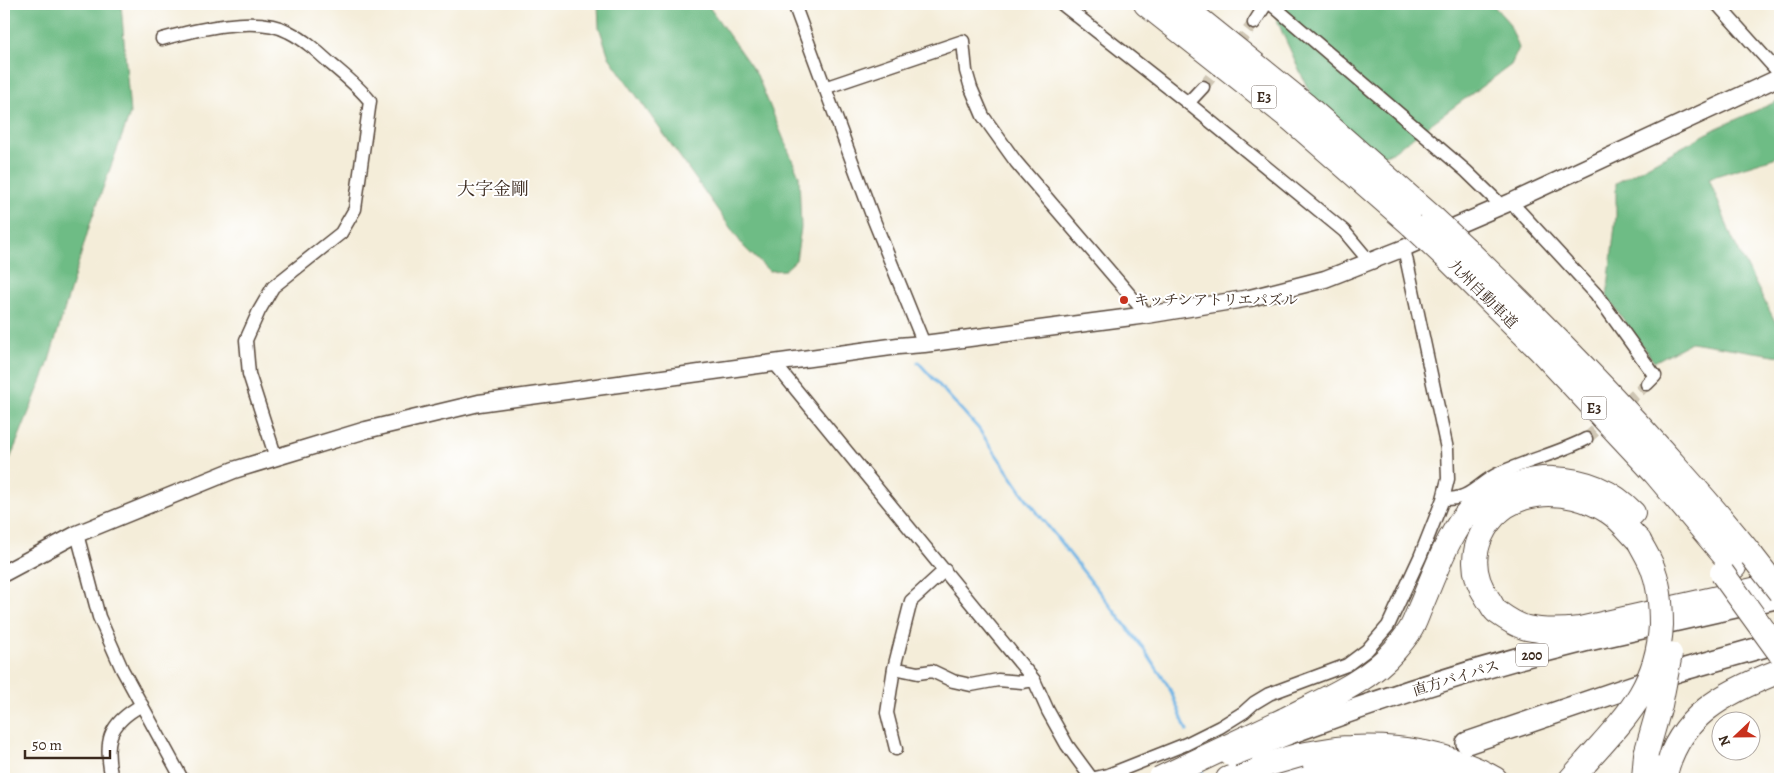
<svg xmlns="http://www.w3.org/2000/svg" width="1784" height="783" font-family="Alegreya,'Noto Serif JP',serif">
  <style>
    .forest { fill: #6ebc85; stroke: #547352 }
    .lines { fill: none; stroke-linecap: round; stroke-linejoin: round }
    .stream { stroke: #6eb4e5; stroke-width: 3 }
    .minor-tunnel { stroke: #cfc6b4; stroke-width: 12; stroke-dasharray: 12 6; stroke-linecap: butt }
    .minor-casing { stroke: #57473a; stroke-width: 15 }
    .tertiary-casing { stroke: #57473a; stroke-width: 19 }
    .trunk-casing { stroke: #57473a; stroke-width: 24 }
    .motorway-casing { stroke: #57473a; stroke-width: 26 }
    .minor { stroke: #fff; stroke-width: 12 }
    .tertiary { stroke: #fff; stroke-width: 16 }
    .trunk { stroke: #fff; stroke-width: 21 }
    .motorway { stroke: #fff; stroke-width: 24 }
    .trunk-bridge-casing { stroke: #57473a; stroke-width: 24; stroke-linecap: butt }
    .motorway-bridge-casing { stroke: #57473a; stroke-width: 26; stroke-linecap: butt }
    .trunk-bridge { stroke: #fff; stroke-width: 21 }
    .motorway-bridge { stroke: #fff; stroke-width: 24 }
    .poi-dot { fill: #c8321e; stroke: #fff; stroke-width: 2 }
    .labels { text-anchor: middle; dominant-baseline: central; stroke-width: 4; stroke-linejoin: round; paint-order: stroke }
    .shield { fill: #fff; stroke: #766a62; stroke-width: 1 }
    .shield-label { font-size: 14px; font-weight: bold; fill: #3b2a1e }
    .street-label { font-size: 15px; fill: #3b2a1e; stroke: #fff }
    .poi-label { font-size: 15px; fill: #3b2a1e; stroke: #fff; text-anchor: start }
    .quarter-label { font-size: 18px; fill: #3b2a1e; stroke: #fff }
  </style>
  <rect width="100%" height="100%" fill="#fff"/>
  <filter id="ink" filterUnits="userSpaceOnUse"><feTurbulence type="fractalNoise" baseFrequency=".02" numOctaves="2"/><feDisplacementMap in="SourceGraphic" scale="10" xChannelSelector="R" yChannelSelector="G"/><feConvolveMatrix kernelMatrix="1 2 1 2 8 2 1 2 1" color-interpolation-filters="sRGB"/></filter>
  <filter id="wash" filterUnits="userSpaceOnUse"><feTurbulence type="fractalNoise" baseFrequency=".0096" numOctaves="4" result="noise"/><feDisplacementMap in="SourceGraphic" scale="20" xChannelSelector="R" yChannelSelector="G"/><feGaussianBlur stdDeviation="1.12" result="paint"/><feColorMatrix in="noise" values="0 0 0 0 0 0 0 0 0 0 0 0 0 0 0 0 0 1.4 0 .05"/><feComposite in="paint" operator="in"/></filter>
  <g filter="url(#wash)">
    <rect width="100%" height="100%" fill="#f4edd9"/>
    <path class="forest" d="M4,4H121L130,114L91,221L47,367L4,474Z
      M598,4H707L757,75L799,176L801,228L796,260L785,270L769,271L744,247L609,57L599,27Z
      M1271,4H1492L1509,23L1519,48L1511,65L1391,153L1355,164L1328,133L1282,32Z
      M1780,100V156L1709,178L1732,238L1780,331V356L1691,342L1654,362L1607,297L1616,216V183L1717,128Z"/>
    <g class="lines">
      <path class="stream" d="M918,362L978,428L1026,498L1143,648L1169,687L1187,731
        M1201,769L1205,779"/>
    </g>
  </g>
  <g filter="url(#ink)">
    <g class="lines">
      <path class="minor-tunnel" d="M1203,87L1254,23
        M1586,439L1647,384"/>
      <defs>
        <path id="minor" d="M794,4L873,218L924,344
          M1062,4L1188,103L1344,231L1370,262
          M1271,4L1466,171L1502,206
          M1717,4L1780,74
          M1254,23L1266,4
          M162,39C195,30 257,14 289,32C305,40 318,52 331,64C345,76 359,87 370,101L355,209L341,233L273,287L259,311L246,340L249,374L276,458
          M824,88L963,41L966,71L971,88L983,116L1016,162L1147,315
          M1188,103L1203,87
          M1511,202L1596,294L1655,376L1647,384
          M775,364L1034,680L1048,711L1067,745L1092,779
          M1443,499C1472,500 1477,483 1500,473C1528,460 1559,453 1586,439
          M77,534L99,617L122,669L182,779
          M945,570L911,601L894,668L918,673L932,671L953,681L971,685L998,680L1022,682L1034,680
          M894,668L887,713L896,749
          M112,779C104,743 107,724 142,705
          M1091,779L1108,775L1186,744L1220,727L1244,712L1254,703L1269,694L1347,665L1367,650L1388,626L1420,557L1443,499L1448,479L1447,449L1404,248"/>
        <path id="tertiary" d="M4,573L77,534L234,470L366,430L479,403L898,346L924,344L1147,315L1250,298L1325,279L1404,248L1511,202L1780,77"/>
        <path id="trunk" d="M1290,733C1385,697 1484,666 1584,641C1649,626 1715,612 1780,597
          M1467,743L1678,671L1780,642"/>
        <path id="motorway" d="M1146,4L1291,119L1412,225
          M1180,4L1304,104L1433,218
          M1466,249C1539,320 1611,393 1679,470C1704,498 1729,527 1752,556
          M1446,257L1541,351L1655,473L1734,567
          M1639,541C1630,532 1620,519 1609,512C1567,485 1504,485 1481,536C1471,558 1474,579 1488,599C1491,603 1493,609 1497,612C1504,617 1518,626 1527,628C1545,632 1562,631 1580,629L1780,584
          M1284,720C1322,700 1367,683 1395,650C1400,644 1405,638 1409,632C1414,625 1417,615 1420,608C1434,576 1452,520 1481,500C1489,495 1500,491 1509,487C1523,482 1537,478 1553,479C1585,480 1611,490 1633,513
          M1300,755C1316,753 1333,748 1350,748C1399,745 1452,754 1495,779
          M1228,779L1262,766
          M1289,779C1335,766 1396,762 1442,779
          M1571,779L1586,762
          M1644,779L1646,754
          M1664,779C1677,716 1725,692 1780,671"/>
      </defs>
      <use href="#minor" class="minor-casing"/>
      <use href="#tertiary" class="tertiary-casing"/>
      <use href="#trunk" class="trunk-casing"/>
      <use href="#motorway" class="motorway-casing"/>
      <use href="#minor" class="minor"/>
      <use href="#tertiary" class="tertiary"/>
      <use href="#trunk" class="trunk"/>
      <use href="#motorway" class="motorway"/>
      <defs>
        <path id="trunk-bridge" d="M1231,756L1290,733"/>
        <path id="motorway-bridge" d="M1433,218L1466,249
          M1412,225L1446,257
          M1752,556L1780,592
          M1722,573L1780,653
          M1646,754L1660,705L1670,654
          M1586,762C1625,718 1658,687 1661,625C1661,607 1660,589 1654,572C1651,561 1644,551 1639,541
          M1262,766L1300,755
          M1159,779L1284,720"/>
      </defs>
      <use href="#trunk-bridge" class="trunk-bridge-casing"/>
      <use href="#motorway-bridge" class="motorway-bridge-casing"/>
      <use href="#trunk-bridge" class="trunk-bridge"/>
      <use href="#motorway-bridge" class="motorway-bridge"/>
    </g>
  </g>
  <circle class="poi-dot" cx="1124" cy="300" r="5"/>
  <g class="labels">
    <g class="shield">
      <rect x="1251.5" y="85.5" width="25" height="23" rx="4"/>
      <rect x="1581.5" y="396.5" width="25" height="23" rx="4"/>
      <rect x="1516" y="643.5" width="32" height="23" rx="4"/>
    </g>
    <g class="shield-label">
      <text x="1264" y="97">E3</text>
      <text x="1594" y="408">E3</text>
      <text x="1532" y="655">200</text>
    </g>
    <g class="street-label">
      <text transform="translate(1483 294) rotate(45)">九州自動車道</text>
      <text transform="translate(1456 678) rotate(-17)">直方バイパス</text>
    </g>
    <g class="poi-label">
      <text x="1134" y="300">キッチンアトリエパズル</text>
    </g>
    <g class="quarter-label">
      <text x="493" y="189">大字金剛</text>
    </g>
  </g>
  <rect width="1784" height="783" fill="none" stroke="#fff" stroke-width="20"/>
  <g transform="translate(1736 736) rotate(248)"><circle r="24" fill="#ffffff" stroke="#b1aaa5"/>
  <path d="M0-4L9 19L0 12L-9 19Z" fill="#c8321e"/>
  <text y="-8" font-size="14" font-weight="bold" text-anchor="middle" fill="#3b2a1e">N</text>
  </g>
  <path d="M25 750v8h85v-8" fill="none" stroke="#3b2a1e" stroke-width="2.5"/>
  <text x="32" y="750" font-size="15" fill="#3b2a1e" stroke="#ffffff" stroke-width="4" paint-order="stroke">50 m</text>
</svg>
